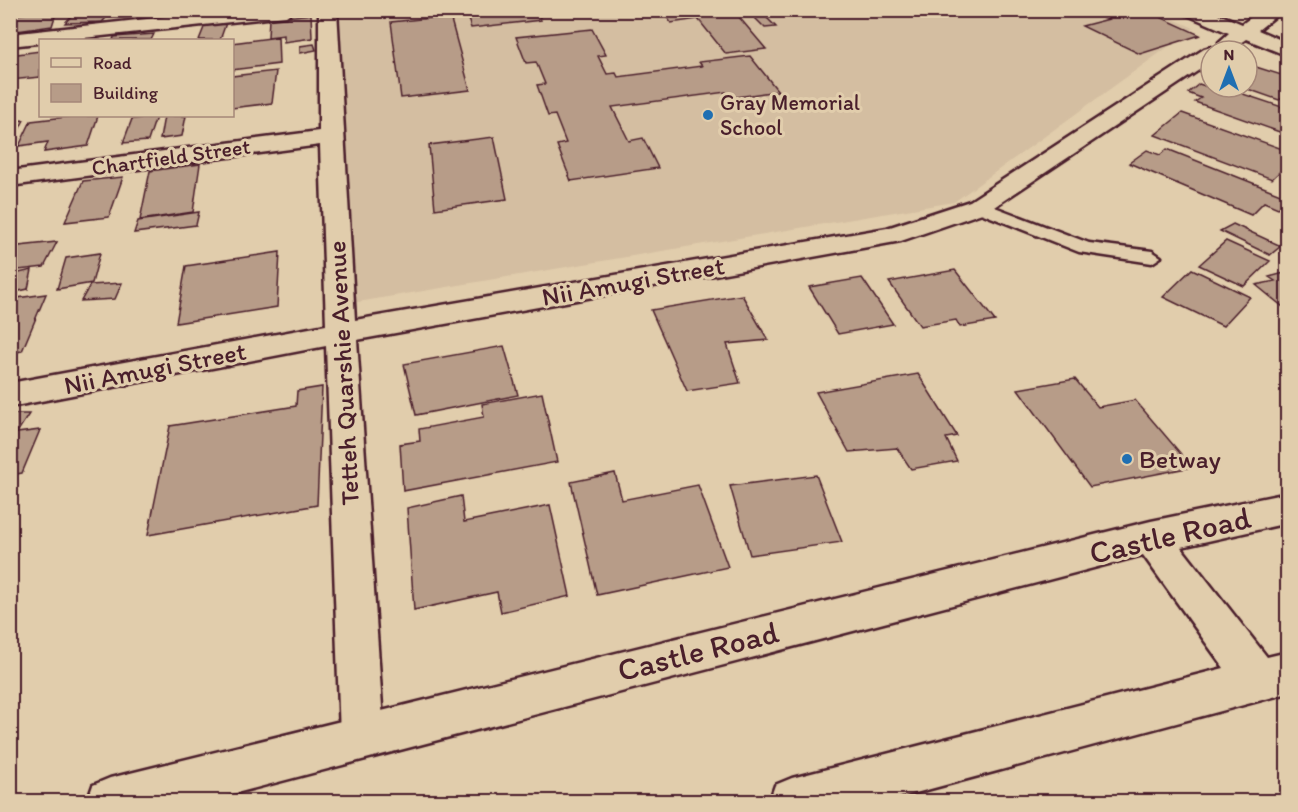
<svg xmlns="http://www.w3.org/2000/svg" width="1298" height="812" font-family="Itim,sans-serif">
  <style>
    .built { fill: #d4bea1 }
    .building { fill: #b79c88; stroke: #4a1f2b; stroke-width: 1.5 }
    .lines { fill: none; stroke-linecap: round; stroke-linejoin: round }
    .lane-casing { stroke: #4a1f2b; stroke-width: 5 }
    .street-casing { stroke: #4a1f2b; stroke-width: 5 }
    .secondary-casing { stroke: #4a1f2b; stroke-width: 5 }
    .lane { fill: #e1cdac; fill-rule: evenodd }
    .street { fill: #e1cdac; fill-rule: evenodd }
    .secondary { fill: #e1cdac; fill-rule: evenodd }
    .poi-dot { fill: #1f6fb2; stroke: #e1cdac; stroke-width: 2 }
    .labels { text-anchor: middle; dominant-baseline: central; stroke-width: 6; stroke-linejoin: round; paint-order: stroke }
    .far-poi-label { font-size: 22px; fill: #4a1f2b; stroke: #e1cdac; text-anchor: start }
    .far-street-label { font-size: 22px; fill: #4a1f2b; stroke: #e1cdac }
    .street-label { font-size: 26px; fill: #4a1f2b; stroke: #e1cdac }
    .poi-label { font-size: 26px; fill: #4a1f2b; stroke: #e1cdac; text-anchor: start }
    .near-street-label { font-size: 32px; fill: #4a1f2b; stroke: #e1cdac }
  </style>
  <rect width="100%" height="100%" fill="#e1cdac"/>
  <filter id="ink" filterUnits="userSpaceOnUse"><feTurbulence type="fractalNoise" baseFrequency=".0167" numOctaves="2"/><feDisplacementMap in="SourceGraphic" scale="12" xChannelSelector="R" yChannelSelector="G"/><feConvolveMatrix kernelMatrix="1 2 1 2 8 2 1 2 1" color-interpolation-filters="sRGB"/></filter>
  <g filter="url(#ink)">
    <path class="built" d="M1153,10L1194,28L954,202L346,304L339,11Z"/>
    <path class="building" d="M57,10L52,26L10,32V15Z
      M155,10L152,17L139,18L142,11Z
      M465,10H537L541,20L471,28Z
      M575,10H617L577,15Z
      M662,10L705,13L733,10L766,49L726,54L698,19L671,23Z
      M1091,10H1145L1200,35L1140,54L1082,26L1109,19Z
      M760,11L776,27L765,28L750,13Z
      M110,14L102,22L65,23L72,15Z
      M311,14L312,38L284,42V35L268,37L269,19Z
      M450,16L470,90L401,98L391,22Z
      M226,23L220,40H199L205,25Z
      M592,29L606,55L598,56L607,74L616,73L618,77L702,66L699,62L750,56L778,91L730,98L726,92L612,107L629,141L643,138L658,168L571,181L557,145L566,143L555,115L548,116L537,85L545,84L536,62L526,63L516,37Z
      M154,34L151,40H113L114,37Z
      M278,37L279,64L232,70V43Z
      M314,44L316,50L300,53V46Z
      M40,51V77L10,80V55Z
      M1256,67L1288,77V94L1279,100L1242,87H1247V74Z
      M276,71L272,103L232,108V76Z
      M1199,84L1208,87H1222L1288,109V135L1195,102L1201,98L1188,93Z
      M1182,113L1288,151V164L1272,179L1155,135Z
      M74,116H98L88,146L44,152L48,142L19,146L31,121Z
      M164,116H186L182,136L160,139Z
      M156,117L148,141L123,143L132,119Z
      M24,120L10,147V121Z
      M494,137L507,199L435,209L429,145Z
      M1167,149L1288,197V200L1278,208L1264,202L1251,215L1129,163L1147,150L1160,155Z
      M200,164L193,212L140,220L150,171Z
      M123,177L109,217L65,222L83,181Z
      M199,212L196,225L134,233L138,221Z
      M1233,224L1281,246L1270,255L1220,231Z
      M1226,241L1270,261L1244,286L1199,265Z
      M57,242L44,267L10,271V261L19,246Z
      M280,252L277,307L176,323L186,266Z
      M100,253L92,283L57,289L66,258Z
      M1192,269L1250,297L1223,326L1163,297Z
      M32,270L28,289L10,293V275Z
      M955,270L995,321L960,327L956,320L920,326L889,282Z
      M1288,272V311L1256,285L1275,281L1269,277Z
      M862,278L893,324L838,334L809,287Z
      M122,283L115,299L81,301L90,285Z
      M46,294L22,351L10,353V299Z
      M742,295L768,340L727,344L740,383L687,391L651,310Z
      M504,346L518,395L416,415L404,364Z
      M918,374L957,436L946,438L957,461L911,469L897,448L849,452L816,392Z
      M1075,379L1098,407L1135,400L1192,467L1090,487L1018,389Z
      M322,387L317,505L148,535L170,426L296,406L297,391Z
      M542,393L557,462L403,491L400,444L420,441L419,429L484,417L482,404Z
      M10,414H29L18,431H10Z
      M40,430L22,473L10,475V434Z
      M615,473L622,500L698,485L728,567L597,595L571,482Z
      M816,475L842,542L750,555L730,486Z
      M461,496L464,522L550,505L570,596L501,612L497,592L414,610L407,508Z"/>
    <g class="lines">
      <defs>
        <path id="lane" d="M979,201L1089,243L1152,251L1161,257L1152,263L1079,252L973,210L970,206L973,202Z"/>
        <path id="street" d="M229,10H295L286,16L10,46V34Z
          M319,10H337L355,320L887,228L970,201L1204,49L1211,47L1220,51H1211V62L988,211L901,241L357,340L384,736L378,752L362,758L346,752L340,736L326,346L10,407V383L326,325L320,145L10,186V171L319,131Z
          M1183,10H1209L1242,24L1261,10H1283L1258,30L1288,43V56L1246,39L1236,46H1222L1219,42L1229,33L1185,14Z"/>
        <path id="secondary" d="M1288,493V523L1181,547L1267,657L1288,652V693L882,802H769L775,785L792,778L1224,668L1143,555L202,802H87L93,785L110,778L1151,521Z"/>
      </defs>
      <use href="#lane" class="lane-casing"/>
      <use href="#street" class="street-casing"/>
      <use href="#secondary" class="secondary-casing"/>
      <use href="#lane" class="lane"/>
      <use href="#street" class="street"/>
      <use href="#secondary" class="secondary"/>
    </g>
  </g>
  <g class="poi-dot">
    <circle cx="708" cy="115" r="6"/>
    <circle cx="1127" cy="459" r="6"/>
  </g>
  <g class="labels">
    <g class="far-poi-label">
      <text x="720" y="102">Gray Memorial<tspan x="720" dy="25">School</tspan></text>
    </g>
    <g class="far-street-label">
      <text transform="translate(171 157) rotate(-8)">Chartfield Street</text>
    </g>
    <g class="street-label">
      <text transform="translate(633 281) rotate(-10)">Nii Amugi Street</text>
      <text transform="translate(155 368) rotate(-11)">Nii Amugi Street</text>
      <text transform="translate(343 373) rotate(-93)">Tetteh Quarshie Avenue</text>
    </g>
    <g class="poi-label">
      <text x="1139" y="459">Betway</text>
    </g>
    <g class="near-street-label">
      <text transform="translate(1170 535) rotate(-13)">Castle Road</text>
      <text transform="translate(698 651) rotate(-14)">Castle Road</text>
    </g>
  </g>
  <rect width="1298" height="812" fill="none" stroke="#e1cdac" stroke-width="36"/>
  <rect x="18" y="18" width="1262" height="776" fill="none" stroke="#4a1f2b" stroke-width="2" filter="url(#ink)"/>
  <rect x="39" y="39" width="195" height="78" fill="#e1cdac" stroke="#a58778" stroke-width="1.5"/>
  <rect x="51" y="58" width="30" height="9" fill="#e1cdac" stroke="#a58778" stroke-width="1.5"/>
  <text x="93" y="69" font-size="18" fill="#4a1f2b">Road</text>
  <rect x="51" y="84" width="30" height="18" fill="#b79c88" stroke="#a58778" stroke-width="1.5"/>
  <text x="93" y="99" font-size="18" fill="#4a1f2b">Building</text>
  <g transform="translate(1229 69)"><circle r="28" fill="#e1cdac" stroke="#a58778" stroke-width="1.5"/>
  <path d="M0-4.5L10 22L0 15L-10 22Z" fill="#1f6fb2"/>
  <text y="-9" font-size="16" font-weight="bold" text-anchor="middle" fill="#4a1f2b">N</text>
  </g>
</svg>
